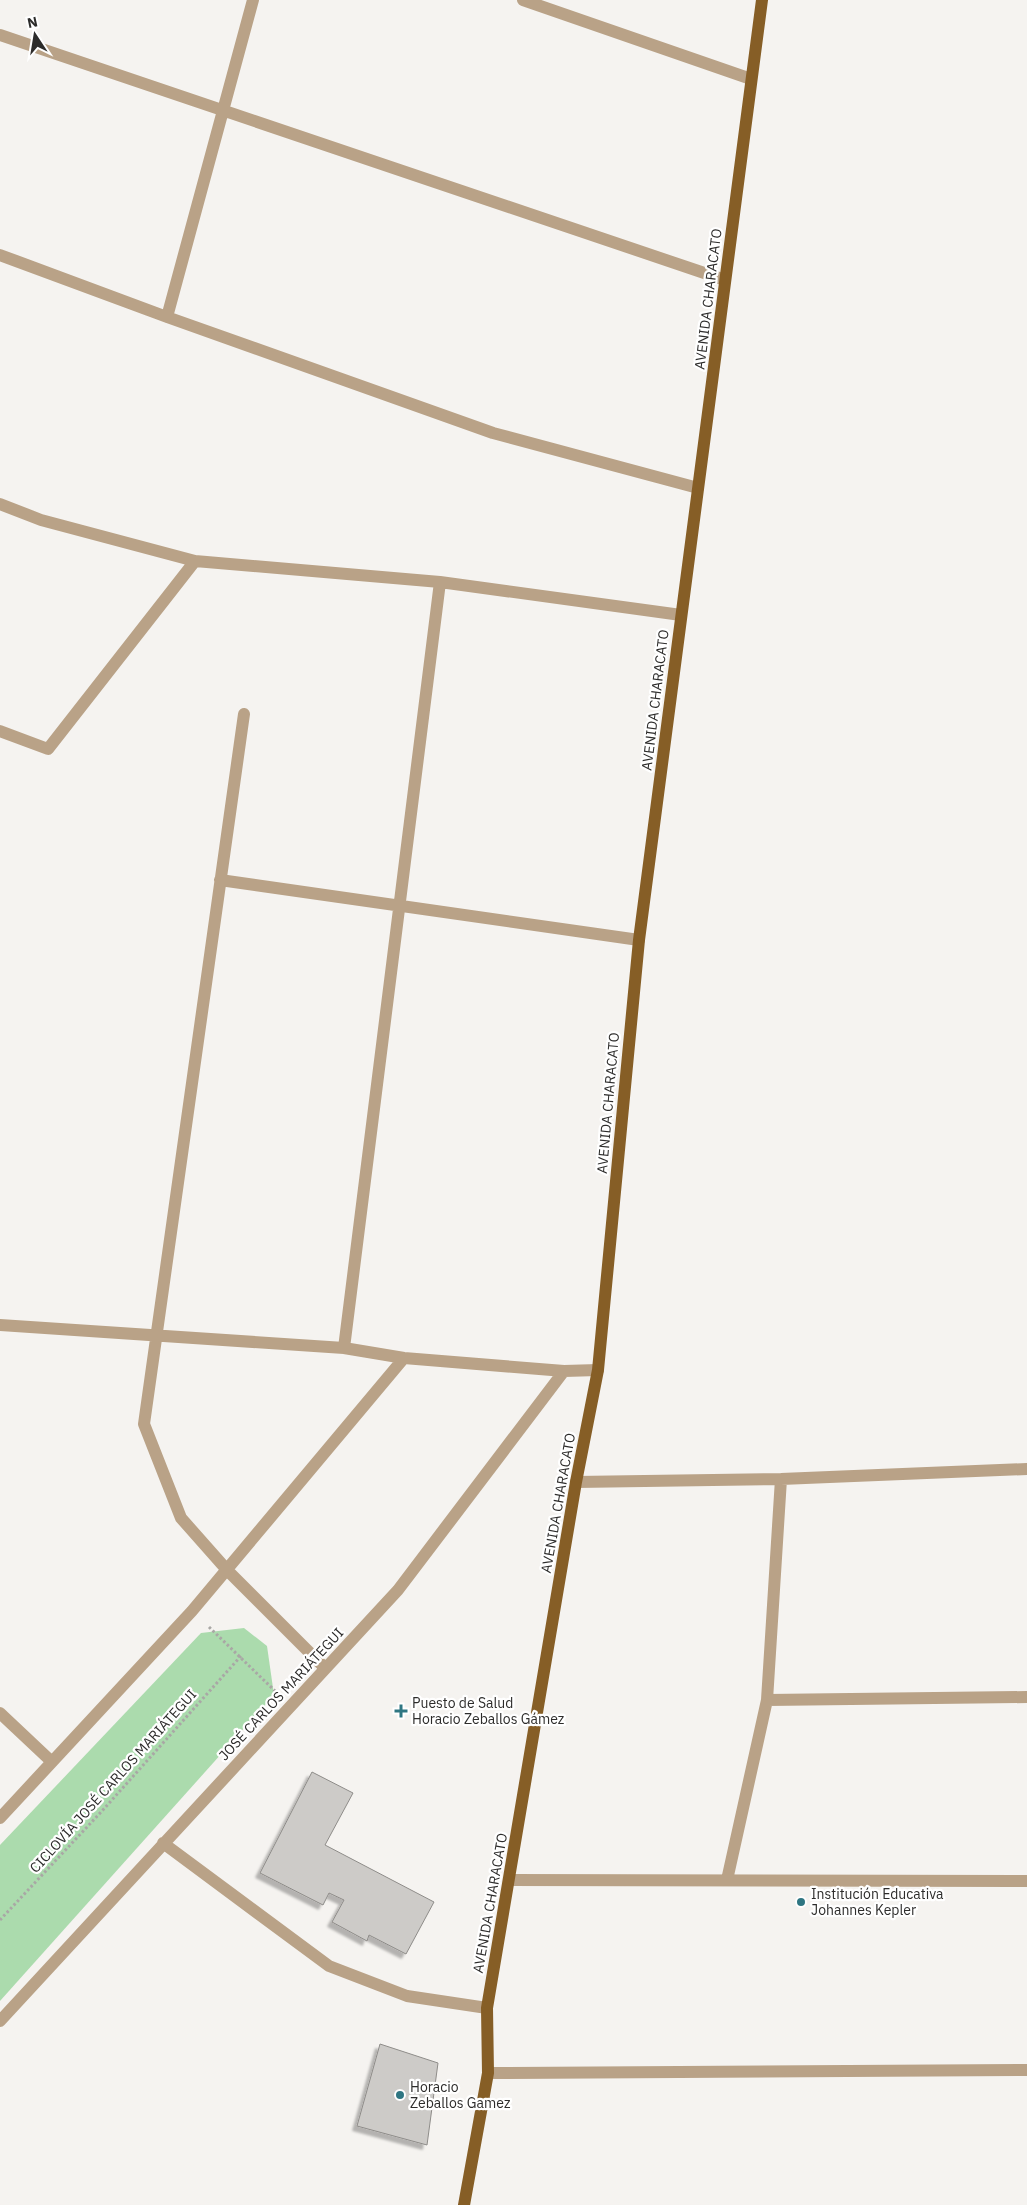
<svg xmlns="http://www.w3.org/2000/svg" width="1027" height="2205" font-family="'IBM Plex Sans',sans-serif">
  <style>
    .green { fill: #abdbad }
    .building { fill: #cdcbc8; stroke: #8e8c89; filter: url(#shadow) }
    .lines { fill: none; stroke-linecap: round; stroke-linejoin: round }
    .path { stroke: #a9a7a5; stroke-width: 3; stroke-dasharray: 2.5 2.5; stroke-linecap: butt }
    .minor { stroke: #b9a287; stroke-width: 12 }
    .major { stroke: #865e26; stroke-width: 12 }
    .poi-dot { fill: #2f7682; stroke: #fff; stroke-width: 2 }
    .labels { text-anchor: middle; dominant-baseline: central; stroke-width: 4.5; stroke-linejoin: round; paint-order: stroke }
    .street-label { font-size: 14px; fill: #2d2c2b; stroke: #fff }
    .poi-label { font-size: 14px; fill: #2d2c2b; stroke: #fff; text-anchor: start }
  </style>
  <defs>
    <filter id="shadow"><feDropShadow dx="-4.5" dy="4.5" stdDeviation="1" flood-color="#0004"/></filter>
  </defs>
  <rect width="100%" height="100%" fill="#f5f3f0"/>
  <path class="green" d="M244,1628L267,1646L274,1695L0,2001V1845L201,1633Z"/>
  <path class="building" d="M312,1772L353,1793L325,1845L434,1902L406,1954L369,1935L367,1941L332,1922L344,1900L329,1893L323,1905L260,1873Z
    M380,2044L438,2063L427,2145L357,2126Z"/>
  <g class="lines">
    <path class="path" d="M209,1627L275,1691
      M0,1920L102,1811L241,1656"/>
    <path class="minor" d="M523,0L751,79
      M0,35L725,280
      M0,255L167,317L493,433L698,488
      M167,317L253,0
      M0,504L41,520L195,561L440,582L681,615
      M244,714L144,1424L181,1518L227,1570L325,1668
      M0,731L48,749L195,561
      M220,880L639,940
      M0,1325L344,1348L404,1358L564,1371L598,1370
      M344,1348L440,582
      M576,1482L781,1479L1027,1469
      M767,1700L1027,1697
      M0,1713L52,1762
      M0,1818L192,1611L404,1358
      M163,1843L329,1966L407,1996L487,2008
      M509,1880L1027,1881
      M727,1880L767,1700L781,1479
      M0,2021L398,1590L564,1371
      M488,2073L1027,2070"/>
    <path class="major" d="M464,2205L488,2073L487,2008L576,1482L598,1370L639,940L762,0"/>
  </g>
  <g class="poi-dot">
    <path d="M398.5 1703.5h5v5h5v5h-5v5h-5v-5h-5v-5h5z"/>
    <circle cx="801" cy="1902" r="5"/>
    <circle cx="400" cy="2095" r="5"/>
  </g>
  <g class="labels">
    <g class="street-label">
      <text transform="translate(708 299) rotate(-83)">AVENIDA CHARACATO</text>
      <text transform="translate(655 700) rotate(-83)">AVENIDA CHARACATO</text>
      <text transform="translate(608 1103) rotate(-85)">AVENIDA CHARACATO</text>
      <text transform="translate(558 1503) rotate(-80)">AVENIDA CHARACATO</text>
      <text transform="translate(281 1694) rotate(-47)">JOSÉ CARLOS MARIÁTEGUI</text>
      <text transform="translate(113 1781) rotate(-48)">CICLOVÍA JOSÉ CARLOS MARIÁTEGUI</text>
      <text transform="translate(490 1903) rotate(-80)">AVENIDA CHARACATO</text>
    </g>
    <g class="poi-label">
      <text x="412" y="1703">Puesto de Salud<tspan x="412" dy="16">Horacio Zeballos Gámez</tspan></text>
      <text x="811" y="1894">Institución Educativa<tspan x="811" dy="16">Johannes Kepler</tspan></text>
      <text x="410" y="2087">Horacio<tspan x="410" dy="16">Zeballos Gamez</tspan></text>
    </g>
  </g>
  <g transform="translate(35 35) rotate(348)" stroke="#ffffff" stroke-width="4" paint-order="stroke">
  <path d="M0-4L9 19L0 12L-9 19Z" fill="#2d2c2b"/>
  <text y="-8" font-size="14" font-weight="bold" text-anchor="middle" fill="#2d2c2b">N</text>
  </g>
</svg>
